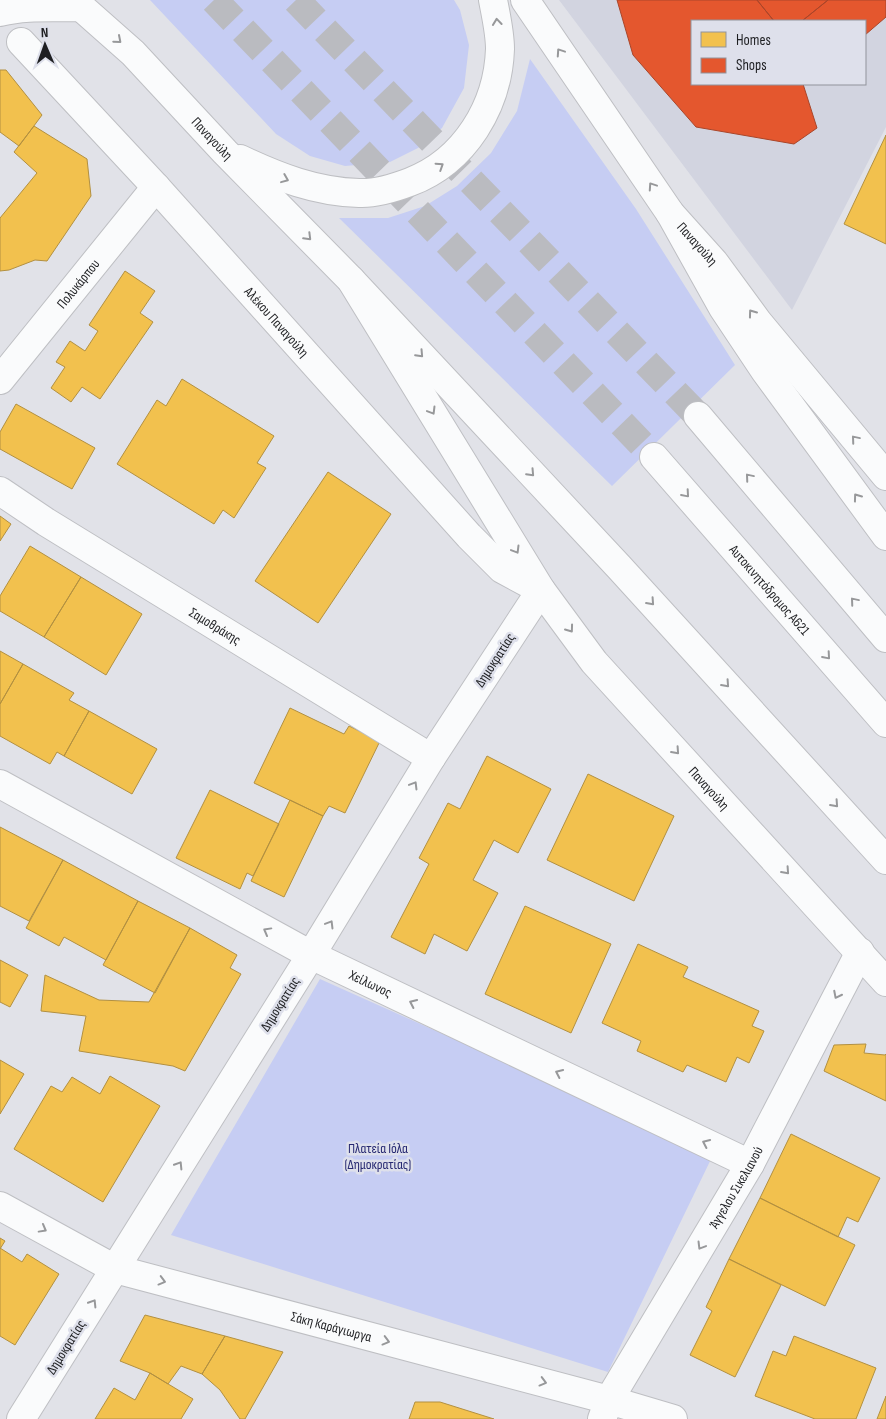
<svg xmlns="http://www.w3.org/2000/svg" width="886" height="1419" font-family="'Sofia Sans Condensed',sans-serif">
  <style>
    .built { fill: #d2d4e0; fill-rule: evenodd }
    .green { fill: #c6cdf3 }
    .homes { fill: #f2c14e; stroke: #b29041 }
    .shops { fill: #e4572e; stroke: #a9462a }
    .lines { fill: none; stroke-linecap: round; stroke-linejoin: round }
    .highway-tunnel { stroke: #babbc0; stroke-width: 28; stroke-dasharray: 28 14; stroke-linecap: butt }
    .minor-casing { stroke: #bebfc3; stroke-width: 30 }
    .major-casing { stroke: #bebfc3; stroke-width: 30 }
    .highway-casing { stroke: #bebfc3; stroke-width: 30 }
    .minor { stroke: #fafbfc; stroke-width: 28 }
    .major { stroke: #fafbfc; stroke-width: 28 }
    .highway { stroke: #fafbfc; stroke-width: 28 }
    .oneway { stroke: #97989a }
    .labels { text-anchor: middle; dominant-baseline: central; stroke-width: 5; stroke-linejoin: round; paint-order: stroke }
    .street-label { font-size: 14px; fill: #1e1f22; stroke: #dee0eb }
    .park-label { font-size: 14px; fill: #272972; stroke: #dee0eb }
  </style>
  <rect width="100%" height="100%" fill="#e1e2e8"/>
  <path class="built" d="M559,0H886V127L792,310ZM692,21H865V84H692Z"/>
  <path class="green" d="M150,0H454L460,10L469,45L464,88L442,128L418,148L390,162L345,166L310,156L276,134Z
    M530,59L636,209L735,365L612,486L339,218H388L425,206L457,186L491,153L517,111Z
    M320,979L713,1155L608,1372L171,1235Z"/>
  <path class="homes" d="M0,70H6L42,115L19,146L0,132Z
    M34,126L87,159L91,196L47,261L35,260L9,270L0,271V218L37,173L14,152Z
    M886,135V244L844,224Z
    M125,271L155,291L140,313L153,322L100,399L82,387L71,402L51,388L65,367L56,362L70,341L85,351L98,331L89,325Z
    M182,379L274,436L257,463L266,468L234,518L223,510L214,524L117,464L157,400L166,406Z
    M16,404L95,448L72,489L0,449V432Z
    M328,472L391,514L318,623L255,581Z
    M0,516L11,524L0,541Z
    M30,546L81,577L44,637L0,611V596Z
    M81,577L142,614L106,675L44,637Z
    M0,651L23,664L0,704Z
    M23,664L74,693L69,700L89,711L64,756L57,752L50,764L0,736V704Z
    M290,708L344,734L349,726L380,741L345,813L329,806L323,816L254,783Z
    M89,711L157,749L132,794L64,756Z
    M487,756L551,789L518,853L494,840L473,880L498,893L467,951L434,934L425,954L391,937L429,864L419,858L448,803L460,809Z
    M588,774L674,816L634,901L547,860Z
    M210,790L279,824L253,876L247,873L240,889L176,858Z
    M290,800L323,816L284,897L251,881Z
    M0,827L63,860L29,921L0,906Z
    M63,860L138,901L106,960L64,937L59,946L26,928Z
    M138,901L190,928L155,993L103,965Z
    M525,906L611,944L571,1033L485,994Z
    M190,928L237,955L230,968L241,974L185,1071L173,1066L79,1051L86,1016L41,1011L45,975L99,1000L149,1002Z
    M638,944L688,967L683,977L759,1011L752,1026L764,1031L749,1063L737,1057L726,1082L687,1065L683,1072L637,1051L641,1041L602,1023Z
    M0,960L28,975L10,1007L0,1002Z
    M866,1044L864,1053L885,1055L886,1054V1101L824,1071L834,1045Z
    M0,1060L24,1074L0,1114Z
    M110,1076L160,1106L103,1202L14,1149L51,1086L62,1092L72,1077L100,1094Z
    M791,1134L880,1178L858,1222L847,1217L838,1237L760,1198Z
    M760,1198L855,1245L825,1306L729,1259Z
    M0,1238L5,1241L0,1249Z
    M0,1248L22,1262L27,1254L59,1274L15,1345L0,1336Z
    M729,1259L781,1285L735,1377L690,1355L712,1311L706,1307Z
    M145,1315L225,1336L202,1374L181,1366L168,1384L150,1373L120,1361Z
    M225,1336L283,1352L245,1419H240L220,1390L202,1374Z
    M794,1336L876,1368L856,1419H815L755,1396L773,1351L786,1356Z
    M150,1373L193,1399L181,1419H95L114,1388L135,1400Z
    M886,1396V1419H877Z
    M415,1402H440L494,1419H409Z"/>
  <path class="shops" d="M617,0H757L774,21H692V84H803L817,128L794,144L696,127L633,55Z
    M757,0H828L802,21H774Z
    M828,0H886V17L865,35V21H802Z"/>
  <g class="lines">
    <path class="highway-tunnel" d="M214,0L654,457
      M296,0L698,416"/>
    <defs>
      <g id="minor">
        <path id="s1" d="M21,42L156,187L469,536L502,569L541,590L431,758L311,955L21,1419"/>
        <path id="s2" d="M0,380L156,187"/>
        <path id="s3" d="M0,491L46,522L431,758"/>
        <path id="s4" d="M0,784L311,955L750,1164"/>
        <path id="s5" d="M0,1206L115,1269L609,1400L673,1419"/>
        <path id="s6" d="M602,1419L609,1400L750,1164L860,952"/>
      </g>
      <g id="major">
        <path id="s7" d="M70,0L81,7L133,53L225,152L351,280L541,590L594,662L886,982"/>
        <path id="s8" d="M525,0L670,213L714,262L758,322L886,476"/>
        <path d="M0,12C27,5 54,8 81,7"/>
        <path d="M240,159C278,177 316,192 359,193C376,194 394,188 410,182C465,161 498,106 500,49C500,33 496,16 493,0"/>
      </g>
      <g id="highway">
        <path d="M670,213L723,308L765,371L886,536"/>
        <path d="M351,280L619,567L886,860"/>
        <path d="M698,416L886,638"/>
        <path id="s9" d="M654,457L886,723"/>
      </g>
    </defs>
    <use href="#minor" class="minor-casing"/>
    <use href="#major" class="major-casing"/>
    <use href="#highway" class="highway-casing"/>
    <use href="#minor" class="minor"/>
    <use href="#major" class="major"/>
    <use href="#highway" class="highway"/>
  </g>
  <defs><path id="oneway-chevron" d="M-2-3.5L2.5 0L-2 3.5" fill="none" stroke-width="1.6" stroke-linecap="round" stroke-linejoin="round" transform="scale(1.25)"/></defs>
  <g class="oneway">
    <use href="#oneway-chevron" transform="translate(497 22) rotate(-96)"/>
    <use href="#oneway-chevron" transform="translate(118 40) rotate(41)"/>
    <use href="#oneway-chevron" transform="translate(560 52) rotate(-124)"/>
    <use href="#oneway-chevron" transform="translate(440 166) rotate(-33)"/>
    <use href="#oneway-chevron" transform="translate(285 179) rotate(22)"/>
    <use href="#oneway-chevron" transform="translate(652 186) rotate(-124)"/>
    <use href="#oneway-chevron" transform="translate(308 237) rotate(45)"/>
    <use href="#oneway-chevron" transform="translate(752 313) rotate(-126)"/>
    <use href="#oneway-chevron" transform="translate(420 354) rotate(47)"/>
    <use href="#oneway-chevron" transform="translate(432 411) rotate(59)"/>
    <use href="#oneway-chevron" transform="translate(855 439) rotate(-130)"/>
    <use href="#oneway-chevron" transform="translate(531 473) rotate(47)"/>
    <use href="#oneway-chevron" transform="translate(749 477) rotate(-130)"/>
    <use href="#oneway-chevron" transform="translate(686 494) rotate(49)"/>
    <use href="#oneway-chevron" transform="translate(857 497) rotate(-126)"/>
    <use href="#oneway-chevron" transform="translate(516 550) rotate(59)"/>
    <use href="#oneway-chevron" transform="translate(854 601) rotate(-130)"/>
    <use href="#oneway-chevron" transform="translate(651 602) rotate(48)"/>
    <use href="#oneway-chevron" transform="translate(570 629) rotate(54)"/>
    <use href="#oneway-chevron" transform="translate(827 656) rotate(49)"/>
    <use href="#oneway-chevron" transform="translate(726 684) rotate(48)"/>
    <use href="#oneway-chevron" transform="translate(676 751) rotate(48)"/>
    <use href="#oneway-chevron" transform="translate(414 785) rotate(-59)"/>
    <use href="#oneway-chevron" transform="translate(835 804) rotate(48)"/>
    <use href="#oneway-chevron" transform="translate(786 871) rotate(48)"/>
    <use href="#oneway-chevron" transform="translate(330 924) rotate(-59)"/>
    <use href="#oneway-chevron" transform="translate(267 931) rotate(-151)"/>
    <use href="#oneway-chevron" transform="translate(837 995) rotate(117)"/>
    <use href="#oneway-chevron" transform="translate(413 1003) rotate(-155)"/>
    <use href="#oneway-chevron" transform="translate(559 1073) rotate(-155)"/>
    <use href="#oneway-chevron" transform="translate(706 1143) rotate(-155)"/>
    <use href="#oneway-chevron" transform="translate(179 1165) rotate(-58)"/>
    <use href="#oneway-chevron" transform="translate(43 1229) rotate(29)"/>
    <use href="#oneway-chevron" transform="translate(701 1246) rotate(121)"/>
    <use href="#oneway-chevron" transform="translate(162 1281) rotate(15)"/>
    <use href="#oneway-chevron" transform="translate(93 1303) rotate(-58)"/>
    <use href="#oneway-chevron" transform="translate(386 1341) rotate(15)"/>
    <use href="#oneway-chevron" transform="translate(543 1382) rotate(15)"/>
  </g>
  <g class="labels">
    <g class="street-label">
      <text stroke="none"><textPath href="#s7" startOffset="199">Παναγούλη</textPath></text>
      <text stroke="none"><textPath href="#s8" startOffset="299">Παναγούλη</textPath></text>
      <text stroke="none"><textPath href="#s2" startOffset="124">Πολυκάρπου</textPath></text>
      <text stroke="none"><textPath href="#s1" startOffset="379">Αλέκου Παναγούλη</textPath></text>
      <text stroke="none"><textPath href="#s9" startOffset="176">Αυτοκινητόδρομος Α621</textPath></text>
      <text stroke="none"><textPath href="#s3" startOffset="254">Σαμοθράκης</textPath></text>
      <text transform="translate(495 660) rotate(-57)">Δημοκρατίας</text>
      <text stroke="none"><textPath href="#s7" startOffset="1021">Παναγούλη</textPath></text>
      <text stroke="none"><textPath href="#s4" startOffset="421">Χείλωνος</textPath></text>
      <text transform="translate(280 1004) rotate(-58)">Δημοκρατίας</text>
      <text stroke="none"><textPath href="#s6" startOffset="268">Άγγελου Σικελιανού</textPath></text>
      <text stroke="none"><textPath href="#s5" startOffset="355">Σάκη Καράγιωργα</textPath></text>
      <text transform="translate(66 1347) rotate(-58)">Δημοκρατίας</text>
    </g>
    <g class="park-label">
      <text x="378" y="1148">Πλατεία Ιόλα<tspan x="378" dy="16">(Δημοκρατίας)</tspan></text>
    </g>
  </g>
  <rect x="691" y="20" width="175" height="65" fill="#dee0eb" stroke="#91939b"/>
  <rect x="701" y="32" width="25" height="15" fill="#f2c14e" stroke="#91939b"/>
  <text x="736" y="45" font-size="15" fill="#1e1f22">Homes</text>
  <rect x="701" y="58" width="25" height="15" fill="#e4572e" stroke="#91939b"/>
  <text x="736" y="70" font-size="15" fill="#1e1f22">Shops</text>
  <g transform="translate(45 45) rotate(358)" stroke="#dee0eb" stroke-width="4" paint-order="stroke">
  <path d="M0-4L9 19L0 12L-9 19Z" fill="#1e1f22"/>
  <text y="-8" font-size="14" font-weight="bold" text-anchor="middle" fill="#1e1f22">N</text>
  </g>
</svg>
